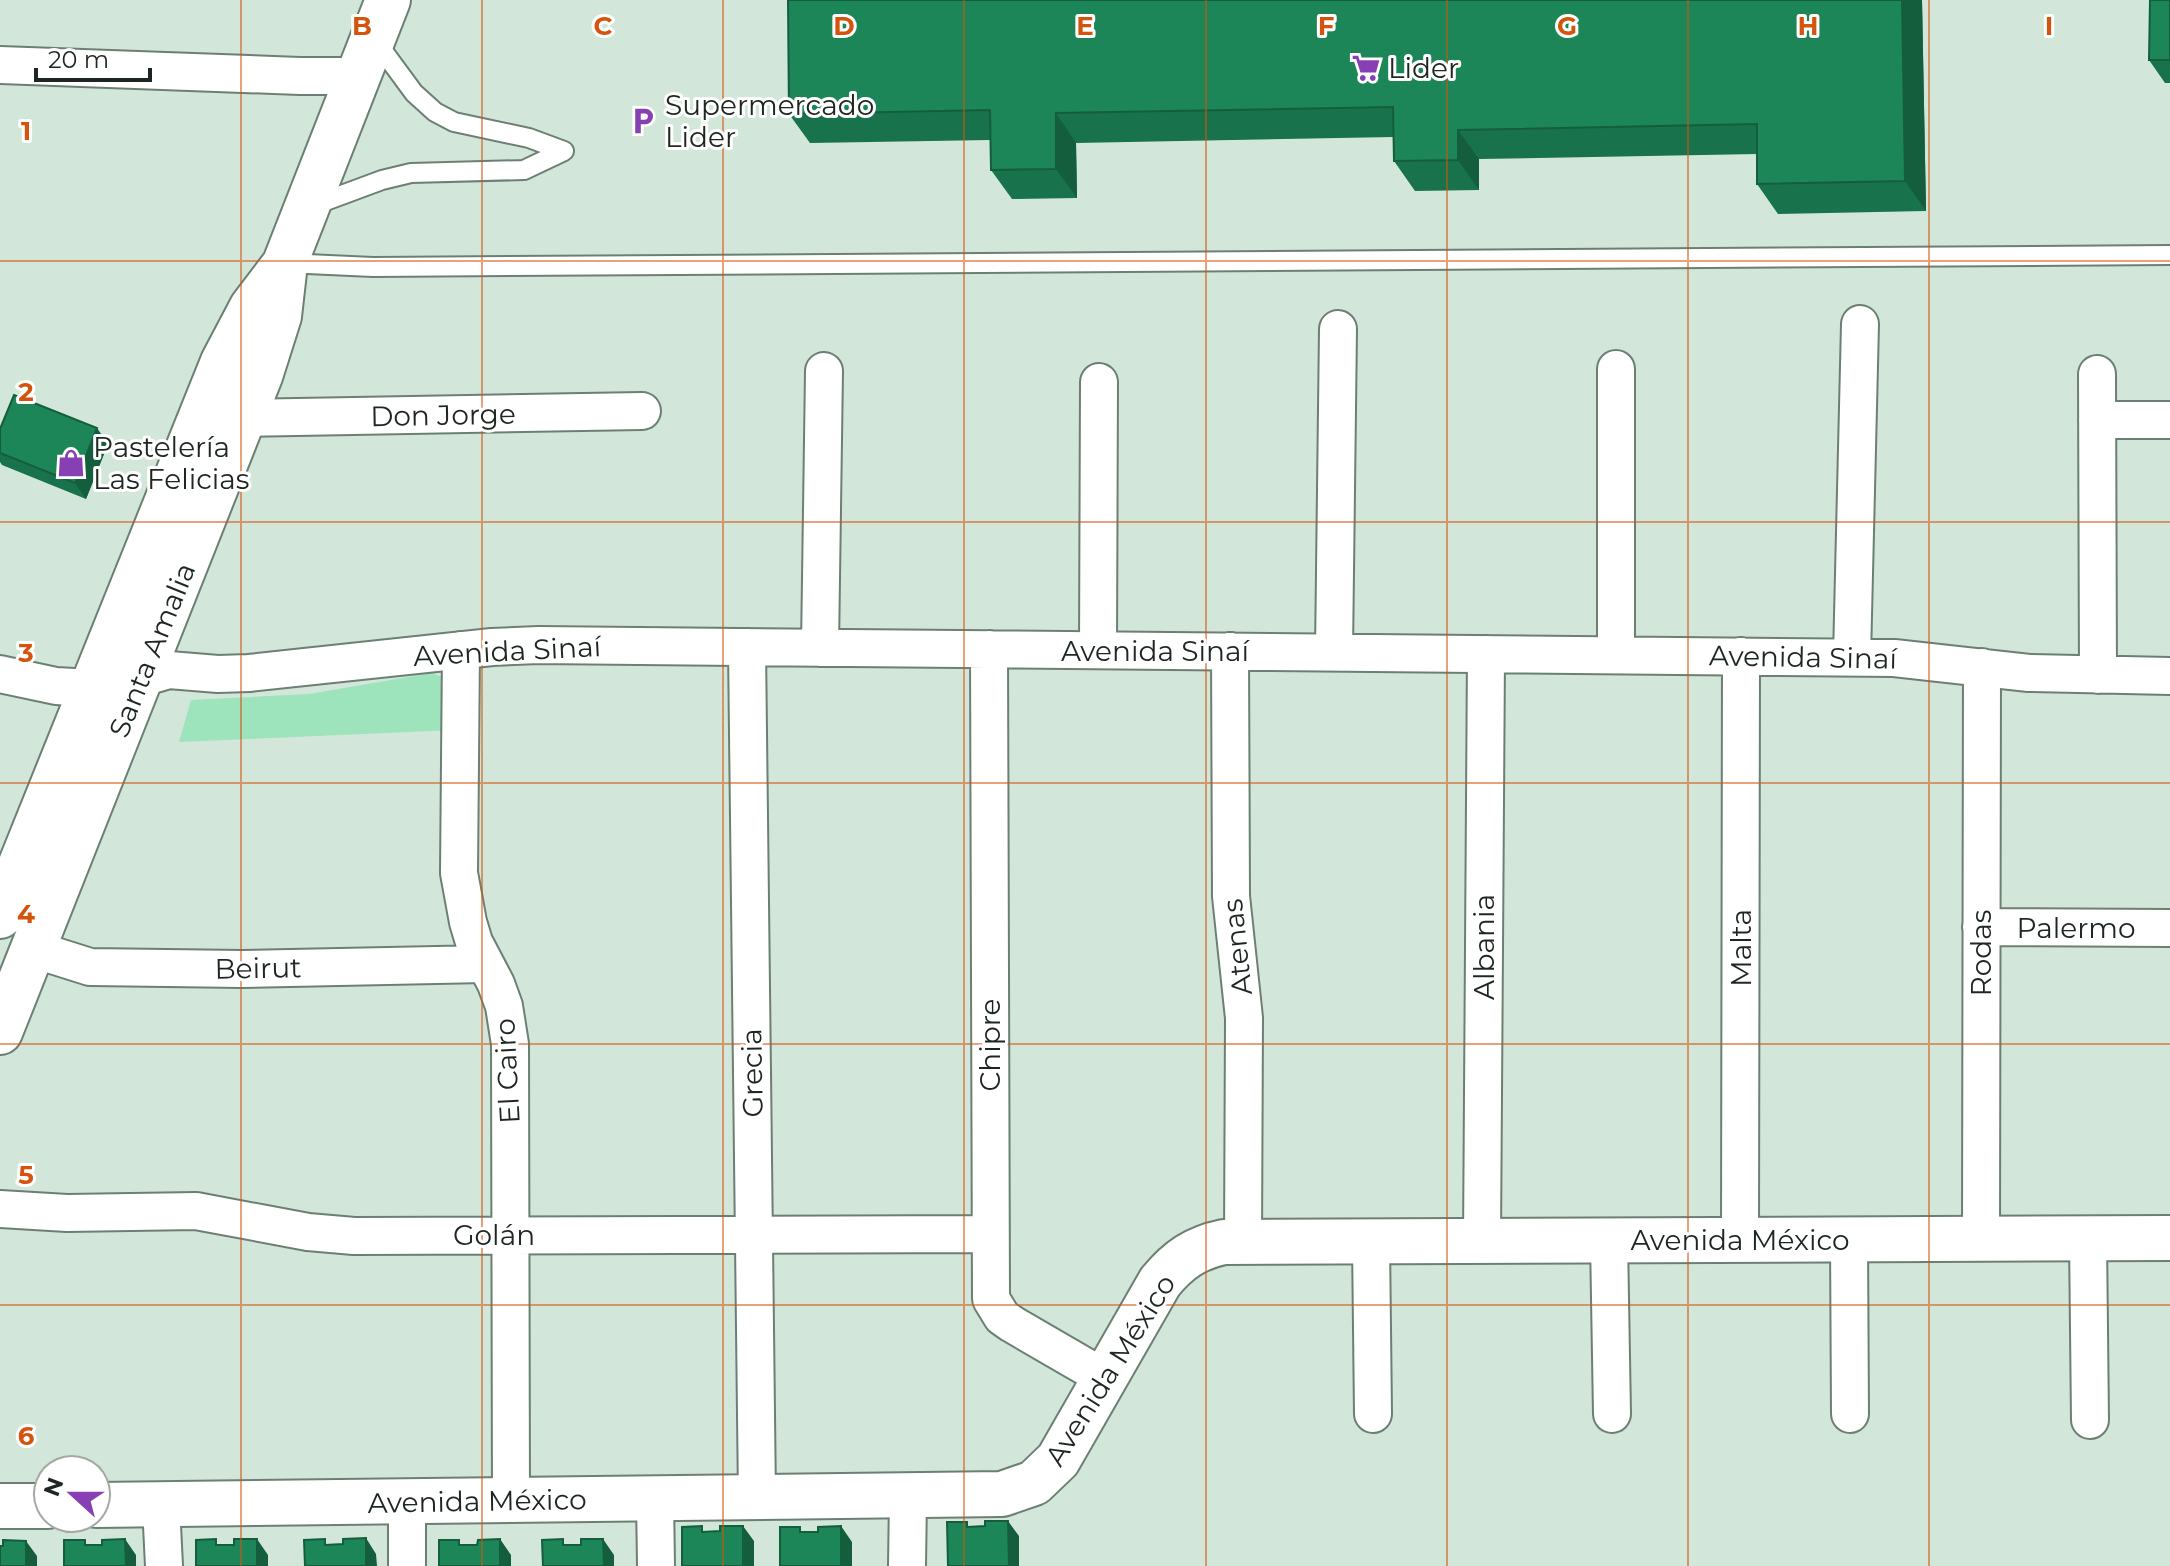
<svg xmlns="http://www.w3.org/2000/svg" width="2170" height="1566" font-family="Montserrat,sans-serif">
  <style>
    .green { fill: #9de3bc }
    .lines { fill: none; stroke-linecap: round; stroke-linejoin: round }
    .service-casing { stroke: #6c7f73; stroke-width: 22 }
    .minor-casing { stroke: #6c7f73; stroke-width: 40 }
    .tertiary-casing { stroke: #6c7f73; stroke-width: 48 }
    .service { stroke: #fff; stroke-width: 18 }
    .minor { stroke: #fff; stroke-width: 36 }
    .tertiary { stroke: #fff; stroke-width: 44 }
    .wall { fill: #18734c }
    .shaded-wall { fill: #145e3e }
    .building { fill: #1c8658; stroke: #145e3e; stroke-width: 2 }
    .grid { fill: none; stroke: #d4540e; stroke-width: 2; stroke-opacity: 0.55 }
    .labels { text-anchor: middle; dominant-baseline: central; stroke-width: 6; stroke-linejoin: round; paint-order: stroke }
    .poi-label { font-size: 28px; fill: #1e2621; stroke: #fff; text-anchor: start }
    .street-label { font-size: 28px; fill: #1e2621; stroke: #fff }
    .grid-label { font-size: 26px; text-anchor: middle; font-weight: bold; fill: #d4540e; stroke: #fff; stroke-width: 6; stroke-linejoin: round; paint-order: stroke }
  </style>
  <rect width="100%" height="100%" fill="#d2e7da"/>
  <path class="green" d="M432,673L448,679L454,730L179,742L191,700L309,694Z"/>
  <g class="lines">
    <defs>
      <path id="service" d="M375,40L414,93L435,112L454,122L529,138L564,151
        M312,206L382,180L411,173L524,170L564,151
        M285,263L373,267L2170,255"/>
      <path id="minor" d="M0,65L300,76H359
        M2097,374L2098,675
        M244,418L642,411
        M2097,420H2170
        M747,647L757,1498
        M820,648L824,371
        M989,649L991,1299L1002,1317L1012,1324L1105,1378
        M461,650L459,873L468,922L474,942L496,984L504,1006L510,1044L511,1501
        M1098,650L1099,382
        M1230,651L1231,896L1244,1018L1243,1242
        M1334,652L1338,329
        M1616,655V369
        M1852,657L1860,324
        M0,674L56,686L92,688L117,685L169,670L218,674L249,673L492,647L539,645L1894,658L2029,673L2170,676
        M1981,927L2170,928
        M33,949L90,967L242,969L485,964
        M0,1209L67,1213L196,1211L308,1232L354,1236L990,1234
        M2088,1238L2090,1420
        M1849,1239L1850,1414
        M1981,1239L1982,667
        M1609,1240L1612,1414
        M1740,1240L1741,656
        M1482,1241L1486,654
        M1371,1242L1373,1414
        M655,1499L656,1566
        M407,1502V1566
        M161,1505L164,1566
        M907,1566L908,1497"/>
      <path id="tertiary" d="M0,916L223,362L252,307L284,265
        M0,1032L260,376L279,316L285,263L388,0
        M96,1505L1002,1494L1034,1483L1058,1460L1160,1282C1178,1260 1195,1248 1224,1242L2170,1238
        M0,1506H48"/>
    </defs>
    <use href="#service" class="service-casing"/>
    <use href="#minor" class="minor-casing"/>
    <use href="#tertiary" class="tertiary-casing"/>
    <use href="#service" class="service"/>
    <use href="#minor" class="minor"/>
    <use href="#tertiary" class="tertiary"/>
  </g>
  <path class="wall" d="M1922,0L1926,211L1778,214L1757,184V154L1479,159V190L1415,191L1394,161L1393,137L1076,143L1077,198L1012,199L991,170L990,140L810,143L789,114Z
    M2170,0V83H2165L2149,60Z
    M0,429L108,444L86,499L2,465L0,462Z"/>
  <path class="shaded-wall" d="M1902,0H1922L1926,211L1905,181Z
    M1056,113L1076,143L1077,198L1056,169Z
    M1458,130L1479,159V190L1458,160Z
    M97,428L108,444L86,499L75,483Z
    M1008,1521L1019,1536V1566H1009Z
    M743,1526L754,1541V1566H743Z
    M841,1526L852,1542V1566H841Z
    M366,1538L376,1554L377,1566H366Z
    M125,1539L136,1555V1566H126Z
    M257,1539L268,1555V1566H257Z
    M500,1539L511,1555V1566H500Z
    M603,1539L614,1555V1566H604Z
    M26,1541L37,1556V1566H26Z"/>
  <path class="building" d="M788,0H1902L1905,181L1757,184V124L1458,130V160L1394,161L1393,107L1056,113V169L991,170L990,110L789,114Z
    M2150,0H2170V60H2149Z
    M14,395L97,428L75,483L0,453V429Z
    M985,1521H1008L1009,1566H948L947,1522H967V1527L985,1526Z
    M702,1526V1532L720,1531V1526H743V1566H682V1527Z
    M841,1526V1566H780V1527H800V1532H818V1527Z
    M366,1538V1566H305L304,1540L325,1539V1545L343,1544V1539Z
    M125,1539L126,1566H64V1540H85V1545H102V1540Z
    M216,1539V1545H234V1539H257V1566H196V1540Z
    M500,1539V1566H439V1540H459V1545H477L478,1540Z
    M563,1539V1545H581V1539H603L604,1566H543L542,1540Z
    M3,1540L26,1541V1566H0V1546H3Z"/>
  <path class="grid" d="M241,0V1566M482,0V1566M723,0V1566M964,0V1566M1206,0V1566M1447,0V1566M1688,0V1566M1929,0V1566M0,261H2170M0,522H2170M0,783H2170M0,1044H2170M0,1305H2170"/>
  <defs>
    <symbol id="supermarket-bare" viewBox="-9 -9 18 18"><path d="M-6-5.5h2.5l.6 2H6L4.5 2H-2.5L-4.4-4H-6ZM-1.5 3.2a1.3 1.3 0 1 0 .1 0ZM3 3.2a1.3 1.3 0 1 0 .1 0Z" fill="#8640b3" stroke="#fff" stroke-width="2.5" paint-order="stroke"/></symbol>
    <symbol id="parking-bare" viewBox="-9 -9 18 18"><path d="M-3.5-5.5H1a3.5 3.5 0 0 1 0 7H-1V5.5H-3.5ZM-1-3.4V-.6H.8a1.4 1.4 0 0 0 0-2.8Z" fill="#8640b3" stroke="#fff" stroke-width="2.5" paint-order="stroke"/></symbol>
    <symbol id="shop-bare" viewBox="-9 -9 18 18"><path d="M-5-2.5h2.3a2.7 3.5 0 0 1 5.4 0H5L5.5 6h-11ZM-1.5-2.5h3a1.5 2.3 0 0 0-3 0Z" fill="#8640b3" stroke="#fff" stroke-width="2.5" paint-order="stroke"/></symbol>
  </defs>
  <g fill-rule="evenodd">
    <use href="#supermarket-bare" x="1346" y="48" width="40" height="40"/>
    <use href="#parking-bare" x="623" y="101" width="40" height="40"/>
    <use href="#shop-bare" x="51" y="443" width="40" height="40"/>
  </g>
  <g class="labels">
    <g class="poi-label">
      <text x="1388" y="68">Lider</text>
      <text x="665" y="105">Supermercado<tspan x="665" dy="32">Lider</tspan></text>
      <text x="93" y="447">Pastelería<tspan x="93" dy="32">Las Felicias</tspan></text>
    </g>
    <g class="street-label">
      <text transform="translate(443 415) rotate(-1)">Don Jorge</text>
      <text transform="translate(152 650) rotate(-68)">Santa Amalia</text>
      <text transform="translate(507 651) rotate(-3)">Avenida Sinaí</text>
      <text x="1155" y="651">Avenida Sinaí</text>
      <text transform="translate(1803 657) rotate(1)">Avenida Sinaí</text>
      <text x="2076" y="928">Palermo</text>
      <text transform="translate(1237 947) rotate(-96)">Atenas</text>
      <text transform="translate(1484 947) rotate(-90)">Albania</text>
      <text transform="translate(1741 948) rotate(-90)">Malta</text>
      <text transform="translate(1981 953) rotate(-90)">Rodas</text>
      <text transform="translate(258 968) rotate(-1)">Beirut</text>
      <text transform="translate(990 1045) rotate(-90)">Chipre</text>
      <text transform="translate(507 1071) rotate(-93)">El Cairo</text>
      <text transform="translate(752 1073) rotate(-91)">Grecia</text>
      <text x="494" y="1235">Golán</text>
      <text x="1740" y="1240">Avenida México</text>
      <text transform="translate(1110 1370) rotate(-58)">Avenida México</text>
      <text transform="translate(477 1501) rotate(-1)">Avenida México</text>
    </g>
  </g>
  <g class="grid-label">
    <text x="362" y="35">B</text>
    <text x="603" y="35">C</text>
    <text x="844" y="35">D</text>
    <text x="1085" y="35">E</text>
    <text x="1326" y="35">F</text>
    <text x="1567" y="35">G</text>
    <text x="1808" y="35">H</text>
    <text x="2049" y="35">I</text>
    <text x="26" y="140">1</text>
    <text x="26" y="401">2</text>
    <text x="26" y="662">3</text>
    <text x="26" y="923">4</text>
    <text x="26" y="1184">5</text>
    <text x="26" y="1445">6</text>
  </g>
  <g transform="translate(72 1494) rotate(291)"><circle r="38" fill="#ffffff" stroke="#a5a8a6" stroke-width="2"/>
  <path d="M0-6L14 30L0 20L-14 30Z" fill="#8640b3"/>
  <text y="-12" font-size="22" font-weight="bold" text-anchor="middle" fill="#1e2621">N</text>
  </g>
  <path d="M36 68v12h114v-12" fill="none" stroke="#1e2621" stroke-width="4"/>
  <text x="48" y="68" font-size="24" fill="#1e2621" stroke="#ffffff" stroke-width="6" paint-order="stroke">20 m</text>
</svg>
